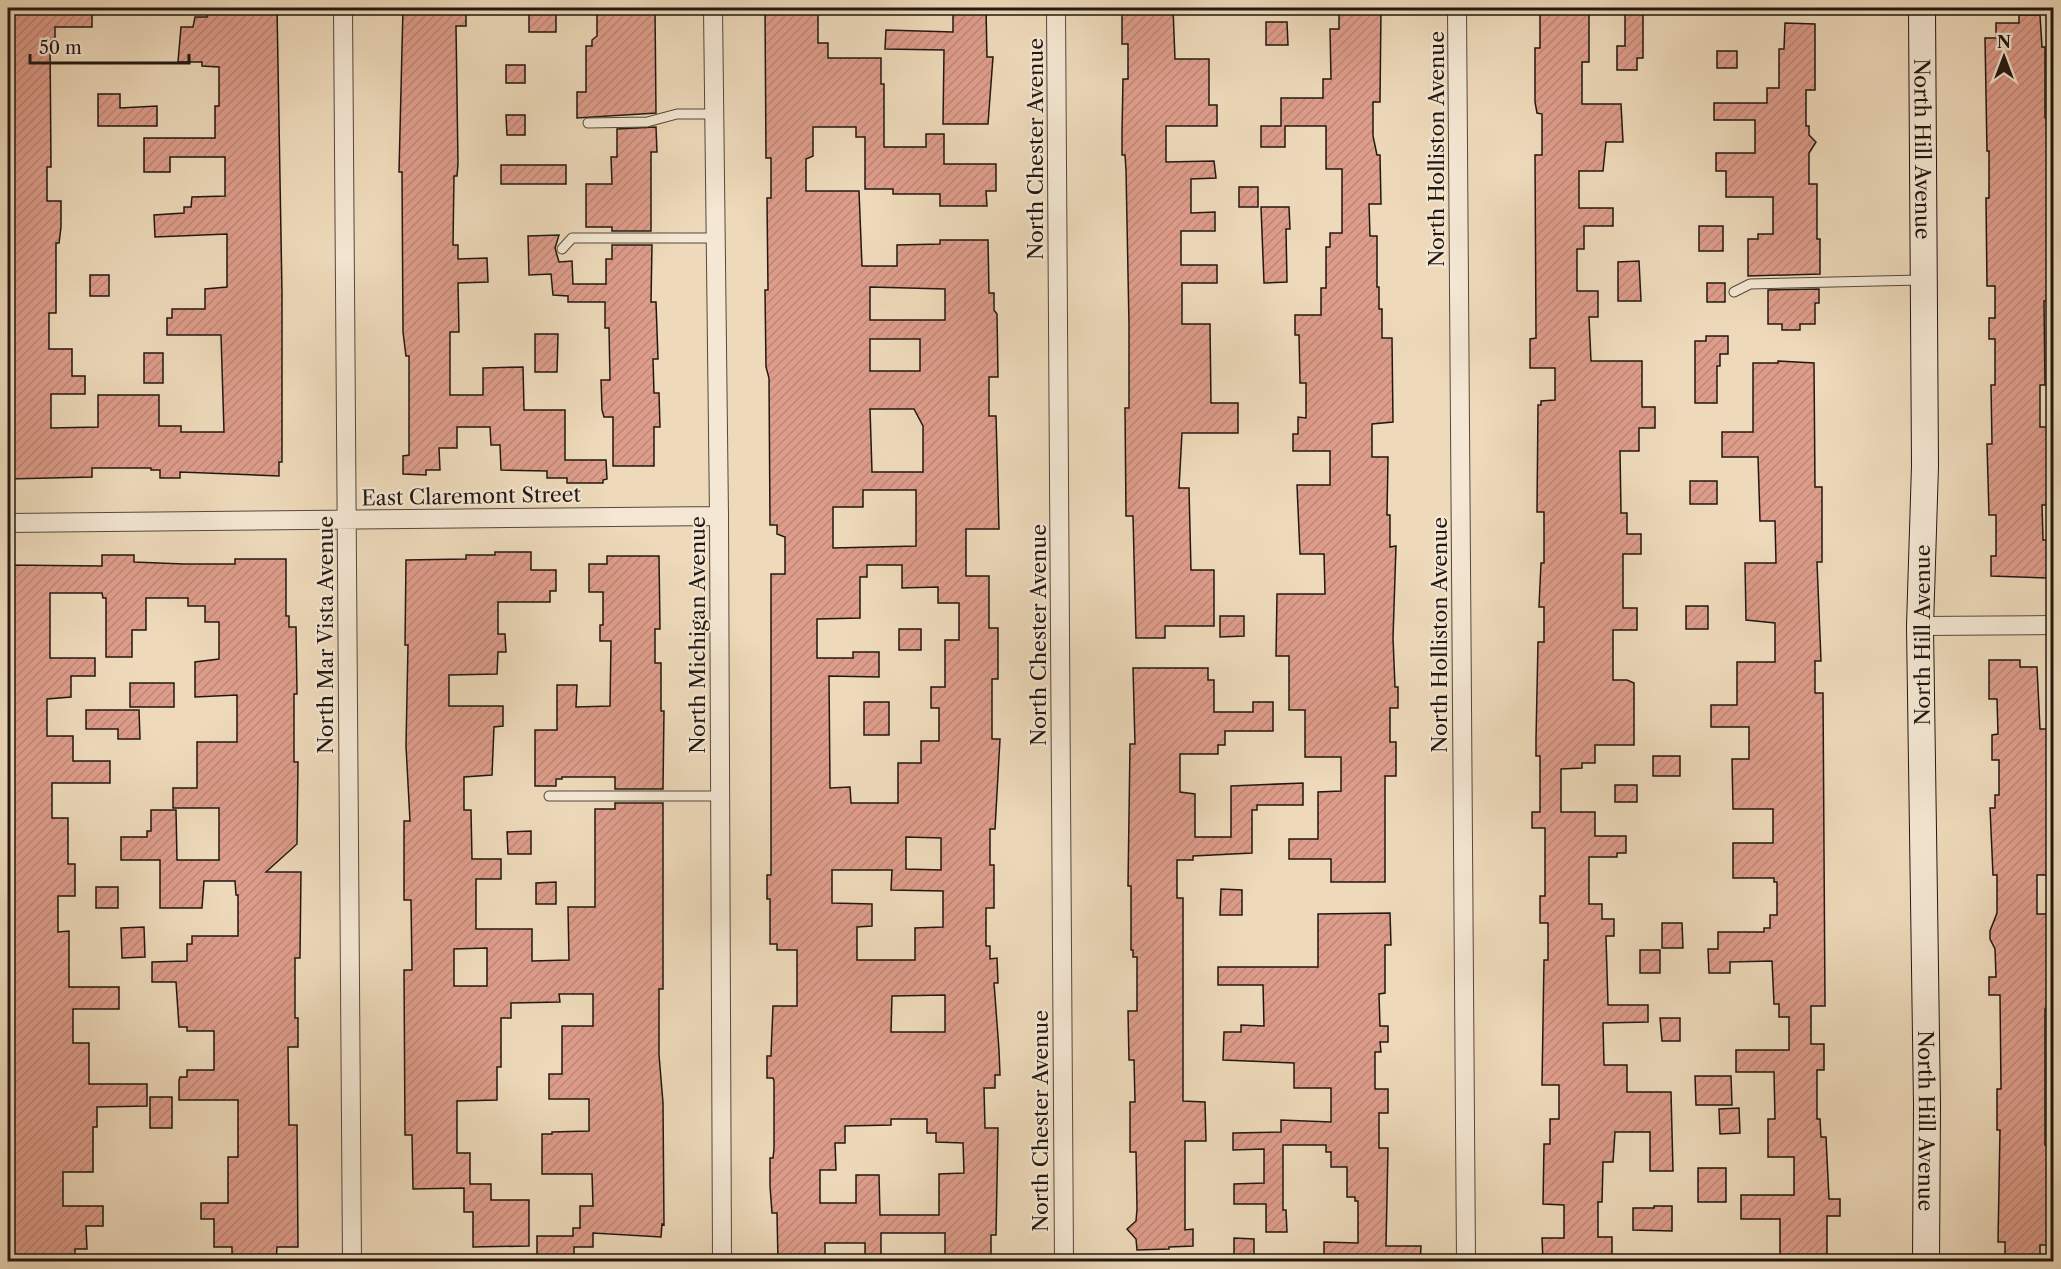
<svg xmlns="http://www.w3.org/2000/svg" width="2061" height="1269" font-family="'Libre Caslon Text',serif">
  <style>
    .building { fill: url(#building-hatch); stroke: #221812; stroke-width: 1.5; fill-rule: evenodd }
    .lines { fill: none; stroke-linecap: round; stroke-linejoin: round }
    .lane-casing { stroke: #55483c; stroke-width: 11 }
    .street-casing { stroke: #55483c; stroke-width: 20 }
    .secondary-casing { stroke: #221812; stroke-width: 28 }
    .lane { stroke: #f4e7d3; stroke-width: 9 }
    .street { stroke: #f4e7d3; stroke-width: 18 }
    .secondary { stroke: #f4e7d3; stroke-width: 26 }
    .labels { text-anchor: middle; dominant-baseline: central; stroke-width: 4.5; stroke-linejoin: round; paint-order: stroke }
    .street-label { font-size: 21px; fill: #221812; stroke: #f4e7d3 }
  </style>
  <defs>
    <pattern id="building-hatch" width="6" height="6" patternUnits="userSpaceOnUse" patternTransform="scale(1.5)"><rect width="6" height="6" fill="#de9d8b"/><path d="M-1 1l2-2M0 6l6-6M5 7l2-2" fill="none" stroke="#be8677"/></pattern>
  </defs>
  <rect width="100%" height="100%" fill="#eedabb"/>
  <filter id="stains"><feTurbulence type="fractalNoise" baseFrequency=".00333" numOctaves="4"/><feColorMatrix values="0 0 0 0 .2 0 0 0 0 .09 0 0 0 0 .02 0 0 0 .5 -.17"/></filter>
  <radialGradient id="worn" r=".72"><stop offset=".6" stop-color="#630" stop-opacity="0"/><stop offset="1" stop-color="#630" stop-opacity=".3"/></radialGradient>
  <path class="building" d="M8,8H92V27H55V40H50L51,167H47V201H61V227L59,243H56V313H49V349H72V376H85V394H51V428L98,427V395H159V426H181V432H224L221,335H167V318H172V309H205V289L227,287V234L155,237L154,215L184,213V207H191L192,197L225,196V157H170V172H144V138H215V106H219V67L202,66V62H178L181,27H193L195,17H207L209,8H277L282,293V462H279V476L180,472V478H160V470H151V468H92V477L8,479Z
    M403,8L466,9V26H456L458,164L457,176H454L453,245H458V259L487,258L488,282L458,283L459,332H450V395H483V368L523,367L524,410H565V460H606L607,479L603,480V483H567V478H547V471L501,470L500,445H491L490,427H457V448H439L440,470H426V475L403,474V456L409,455V356H406L403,332L402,172H399Z
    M597,8H655L656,113L577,118V92H586V46H592V40L597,36Z
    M765,8H818V43H828V58H881V84H884V147H926V134H944V164H996V191H986L987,206H940V194H893V189H865V137H856V127H813V156L806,159V191H859L862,266H897V245L940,244V240H988L989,293H994V310L997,314L998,377H989V416H996L999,529H966V576H989V628H998V679H992V739H1000L995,829H990V865H994V908H986V946H990V959L997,958L998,983H994L999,1050L1000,1075H995V1088H984L985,1128H998L996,1235H991V1257H945V1233H881V1256H865V1243H825V1262H778L777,1213H772L770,1186V1158H773L774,1149V1081L773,1078H767V1056H771L773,1006H797V950H777V944H770V899H767V875H771V574H785V537L777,534V525H770L769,378L766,367L765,290H768L767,198H771V158H766ZM870,287L945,289V320H870ZM870,339H920V371H870ZM870,409H914L923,426V472H872ZM863,490H916V546L833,548V507H863ZM867,565H902V588L938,587V603H959V640H945V687H931V708H939V741H921V763H898V803H851L850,787L830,788L829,676L879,677V652H853V658H817V619L860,618V577H867ZM906,837L941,838V870L906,869ZM832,870H892L891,890L943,891V927L915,928V960H857V927L872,926V904L832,903ZM945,995V1032H891L892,996ZM891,1119H927V1133H936V1142L963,1143L964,1173L939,1174V1215H880L879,1175H856V1203H820V1170H836L835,1143H845V1126L891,1125Z
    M953,8H986L987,57H993L988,124H943L944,50L885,49L886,30L953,32Z
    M1122,8H1173L1175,59H1209V105H1217V126H1166V162L1214,161L1216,178L1191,179V213L1215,212V231H1181V265H1217V283H1182V324H1210L1211,403H1238V433H1182L1179,488H1189L1191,570H1214V626H1165V638H1136L1133,516H1126L1125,408H1129V325L1126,170L1125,155H1122V132L1123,79H1128V44H1122Z
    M1339,8H1381L1380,102H1373V136L1377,155H1380L1381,204H1369L1370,236H1377V287H1379V309H1382V338H1392L1393,422L1372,424V457H1388L1387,515H1390V547L1396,546L1393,638L1395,687H1398V708H1390V742H1396V776H1385V882H1331V859H1289V839H1318V792L1341,791V757H1305V710H1289V656H1276L1277,594H1325L1324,554H1300L1297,485H1330V451H1293V434H1298V417L1306,418V383H1300L1299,335H1295V315H1321V288H1326V247H1330V233H1342V169H1326V126H1285V147H1261V126H1281V98H1323V79H1331L1330,29H1339Z
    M1540,8H1589V62H1582V104H1621L1623,142H1606L1603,171H1579V208H1613V226H1584V249H1577V291H1598V317H1589L1591,361H1642V407H1655V428H1639V451H1620L1621,513H1627V534H1641V554H1623V608H1637V630H1613V680H1627L1634,683V745H1595V763H1582V768L1561,769V812H1595V836H1626V853H1617V857H1589V904H1602V919H1614V936H1606L1608,1005H1648V1022L1603,1023L1604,1065H1627V1092H1671L1673,1171H1650V1132H1615L1613,1162H1603L1602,1202H1598V1237H1612V1262L1543,1261L1542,1238H1564V1205L1543,1204L1544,1144H1550V1119H1559V1085H1542L1544,960H1548V923H1540V896H1545V828H1532V812H1540V756H1536V739L1538,642H1544V607H1539L1541,563H1544V512H1537L1538,405H1541V401L1555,400V368H1530V339L1536,338L1535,155H1542V114L1537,113L1535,102V48H1540Z
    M1625,8H1643V58H1637V70H1617V46H1625Z
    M529,9H556V32H529Z
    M2019,15H2040L2042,47H2045V118H2051L2054,241L2051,245V296H2047L2048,301H2044L2045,385H2040V427H2047L2050,484H2054V505H2042L2043,540H2047V578L1991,576V556H1996V515H1989L1987,444H1992L1991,385H1995V339H1989V318H1995V286H1987L1986,198H1989V151H1987L1985,38H1996V23H2019Z
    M1266,22H1287L1288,45H1266Z
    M1785,23L1815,24V90H1806V126H1809V135L1816,142L1809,153V184H1817V239H1820V274L1748,276V239H1758V234H1773V197H1726V171H1716V153H1755V120H1714V103H1767V88H1779V49H1784Z
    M1717,51H1737V68H1717Z
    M506,65H525V83H506Z
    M98,94H120V108L157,106V126H98Z
    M506,115H525V135H507Z
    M656,127L657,152H651V231H612V227H586V184H612L611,157H617V129Z
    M501,165H566V184H501Z
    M1239,187H1258V207H1239Z
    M1261,207H1289L1290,229H1286L1287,282L1264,283Z
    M1699,226H1723V251H1699Z
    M559,235L555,248L559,262L572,261L573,284H606V259H612V245H652L651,302H656L658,359H653L654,393H659L660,427H654V466H613V417H604L602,410L601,380H610L609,328H605V302H568V296L553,295L551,274L529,275L528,236Z
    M1639,261L1641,301H1618V262Z
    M90,275H109V296H90Z
    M1707,283H1725V302H1707Z
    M1819,289V303H1815V324H1800V330H1782V324H1768V290Z
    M535,334H558L557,372H535Z
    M1706,336H1728V354H1720V366H1717V403H1695V341H1706Z
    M144,353H163V383H144Z
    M1778,361L1814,363L1815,487H1822V562H1817L1821,661H1815V693H1823L1825,1006H1811V1044H1824V1070H1817V1119H1820L1821,1137H1826L1829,1199H1840V1216H1827V1256H1820L1819,1262H1780V1219H1741V1195H1794V1157H1768V1119H1775L1774,1072H1736V1050H1789V1017H1779V1004H1774L1772,961L1730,962V973H1709L1708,949H1718V932H1764V928H1770V915H1777V882H1774V878H1733V843H1773V809H1733L1732,759H1749V727H1711V705H1737V662H1775V623L1746,620L1745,563H1776L1775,521H1760L1758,457H1722V432H1753V363H1778Z
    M1690,481H1717V504H1690Z
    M495,552H531V570H556V591H550V602H498V634H505L506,652H498L497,674L449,675V706H503V726L494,727L492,775L464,777V810H471L472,859H501V879H476V929H532V961L569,960L568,907H595V809H615V803H663V989H659V1055L663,1103L664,1225L662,1224L661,1237L593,1233V1247H574V1262L537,1261V1236H573V1228H580V1206H593L592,1174H542V1134H552V1132L589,1131V1099H549V1074H562V1026H593V994H559L560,1002L511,1003V1018H501V1067H497V1100L457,1101V1153H470V1184H491V1200H529V1246L473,1247V1212H464V1188L413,1189L412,1135H405L404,970H412L411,900H404V821H410L406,746L408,645H405L406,560L466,559V555H495ZM487,948V986H454V949Z
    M102,555H134V562L184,564H235V559H286V616H289V627H296L297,694H294V762H298L297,844L266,872H301L300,958H295V1018H298V1047H288L289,1125H297L298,1247H277L276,1262H232V1247H214V1219H201V1203H228V1157H238V1100H179V1080L180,1077H187V1070H214V1031H187V1027H179L176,982H152V962L187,961V944H192V936H238V895H236L235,881H204L202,908H160V860H121V837H147V831H151V810H176L177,860H219V808H173V788H197V742H237V695L195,697V662L219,659V622H205V606H188V598H146V630H132V657H106V598H103L102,593H50V658H95V676H71V697L47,699V736H73V761H110V783H52V818H68V864H75V896H58V932L69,931V987H119V1009H73V1043H89V1084H147V1106L97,1107V1127H93V1172H63V1206H103V1226H86L87,1249H75V1262H12V1234H8V565L102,566Z
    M607,556H659L660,629H655V663H661V711H664L663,789H615V777H562V779H556V786H535V730H557V685H577L576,707L610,706L611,641H600V625H603V592H589V564H607Z
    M1686,606H1708V629H1686Z
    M1220,616H1244V636L1220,637Z
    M899,629H921V650H899Z
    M1989,660H2020V667H2037L2040,729H2048V741H2054V819H2048V853H2054V875H2037V914H2054V1004L2052,1009H2045V1145H2048V1164H2050L2052,1245H2040V1262H2005V1242H1998L2000,1130H1997V1089H2001L2000,995H1989V977H1996L1995,949L1990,939V931L1997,913V875H1993L1990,808H1995V795H1999V760H1992V735L1998,734L1997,699H1989Z
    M1133,668H1208V680H1214V712H1253V702H1273V731H1225V745H1218V754H1180V792L1195,794V837H1231V786L1303,783V805H1257V810H1252V853L1193,856V860H1177V898H1183V1101L1205,1102L1206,1141H1185V1230L1193,1229V1246L1169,1247V1249L1137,1250L1136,1239L1127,1229L1136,1221L1137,1209L1136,1152H1130V1102H1135L1134,1060H1129L1128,1011H1137V957H1133V950H1131V886H1128L1130,744H1135Z
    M130,683H174V707H130Z
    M864,702H889V735H864Z
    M86,710H139L140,739H118V729H86Z
    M1653,756H1680V776H1653Z
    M1615,785H1637V802H1615Z
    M531,831V854H508L507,832Z
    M556,882V904H536V883Z
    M96,887H118V908H96Z
    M1221,889L1242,890V915H1220Z
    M1390,913L1391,945H1385V993L1379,994L1380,1026H1388V1042H1380L1381,1052H1375V1089H1388V1113H1379V1148H1388L1386,1246H1421L1420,1262H1324V1242L1358,1243V1201H1355V1197H1347V1167H1331V1152H1326V1145H1283V1210H1286L1287,1232H1266V1204H1234V1184L1264,1183V1149L1233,1150V1133L1281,1132V1120L1331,1122V1088H1294V1063L1223,1060L1224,1032H1241V1025L1264,1026L1263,985H1218V967H1318V914Z
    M1662,923H1682L1683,948H1662Z
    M144,927L145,957L122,958L121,928Z
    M1640,950H1660V973H1640Z
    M1660,1018H1680V1041H1662Z
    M1695,1076H1731L1732,1105H1696Z
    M150,1097H172V1128H150Z
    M1739,1108L1740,1133L1720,1134L1719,1109Z
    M1698,1168H1726V1202H1698Z
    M1654,1206H1672V1231L1633,1230V1208H1654Z
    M1234,1238L1254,1239V1255H1234Z"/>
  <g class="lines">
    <defs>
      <path id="lane" d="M588,123L647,122L677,114H716
        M562,249L572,238H717
        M1734,292L1750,284L1921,280
        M549,796H721"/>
      <path id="street" d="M343,8L352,1262
        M713,8L719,516L722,1262
        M1056,8L1064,1262
        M1457,8L1466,1262
        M8,523L719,516
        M1920,626L2054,625"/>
      <g id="secondary">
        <path id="s1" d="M1922,8L1925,466L1920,626L1927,1105L1926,1262"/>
      </g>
    </defs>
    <use href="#lane" class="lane-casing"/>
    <use href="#street" class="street-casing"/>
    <use href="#secondary" class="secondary-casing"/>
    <use href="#lane" class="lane"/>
    <use href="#street" class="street"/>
    <use href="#secondary" class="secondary"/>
  </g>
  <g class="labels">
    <g class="street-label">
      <text transform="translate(1035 149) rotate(-90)">North Chester Avenue</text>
      <text transform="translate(1436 149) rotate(-90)">North Holliston Avenue</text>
      <text stroke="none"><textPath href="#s1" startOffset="141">North Hill Avenue</textPath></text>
      <text transform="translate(471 496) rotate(-1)">East Claremont Street</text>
      <text transform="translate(325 635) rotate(-90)">North Mar Vista Avenue</text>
      <text transform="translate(697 635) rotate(-90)">North Michigan Avenue</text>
      <text transform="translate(1038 635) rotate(-90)">North Chester Avenue</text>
      <text transform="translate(1439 635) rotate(-90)">North Holliston Avenue</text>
      <text transform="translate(1922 635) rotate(-90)">North Hill Avenue</text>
      <text stroke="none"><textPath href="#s1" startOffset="1113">North Hill Avenue</textPath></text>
      <text transform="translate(1040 1121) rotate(-90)">North Chester Avenue</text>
    </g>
  </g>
  <rect width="2061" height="1269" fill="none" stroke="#eedabb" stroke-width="30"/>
  <rect x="9" y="9" width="2043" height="1251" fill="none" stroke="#221812" stroke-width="3"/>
  <rect x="15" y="15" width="2031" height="1239" fill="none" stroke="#221812" stroke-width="1.5"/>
  <g transform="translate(2004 57)" stroke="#f4e7d3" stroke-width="4.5" paint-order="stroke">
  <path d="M0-4.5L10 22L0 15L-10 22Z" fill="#221812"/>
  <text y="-9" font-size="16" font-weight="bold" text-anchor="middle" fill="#221812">N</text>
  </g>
  <path d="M30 54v9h159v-9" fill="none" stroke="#221812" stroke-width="3"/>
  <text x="39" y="54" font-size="18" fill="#221812" stroke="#f4e7d3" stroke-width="4.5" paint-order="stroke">50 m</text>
  <rect width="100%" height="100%" filter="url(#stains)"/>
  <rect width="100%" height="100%" fill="url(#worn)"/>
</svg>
